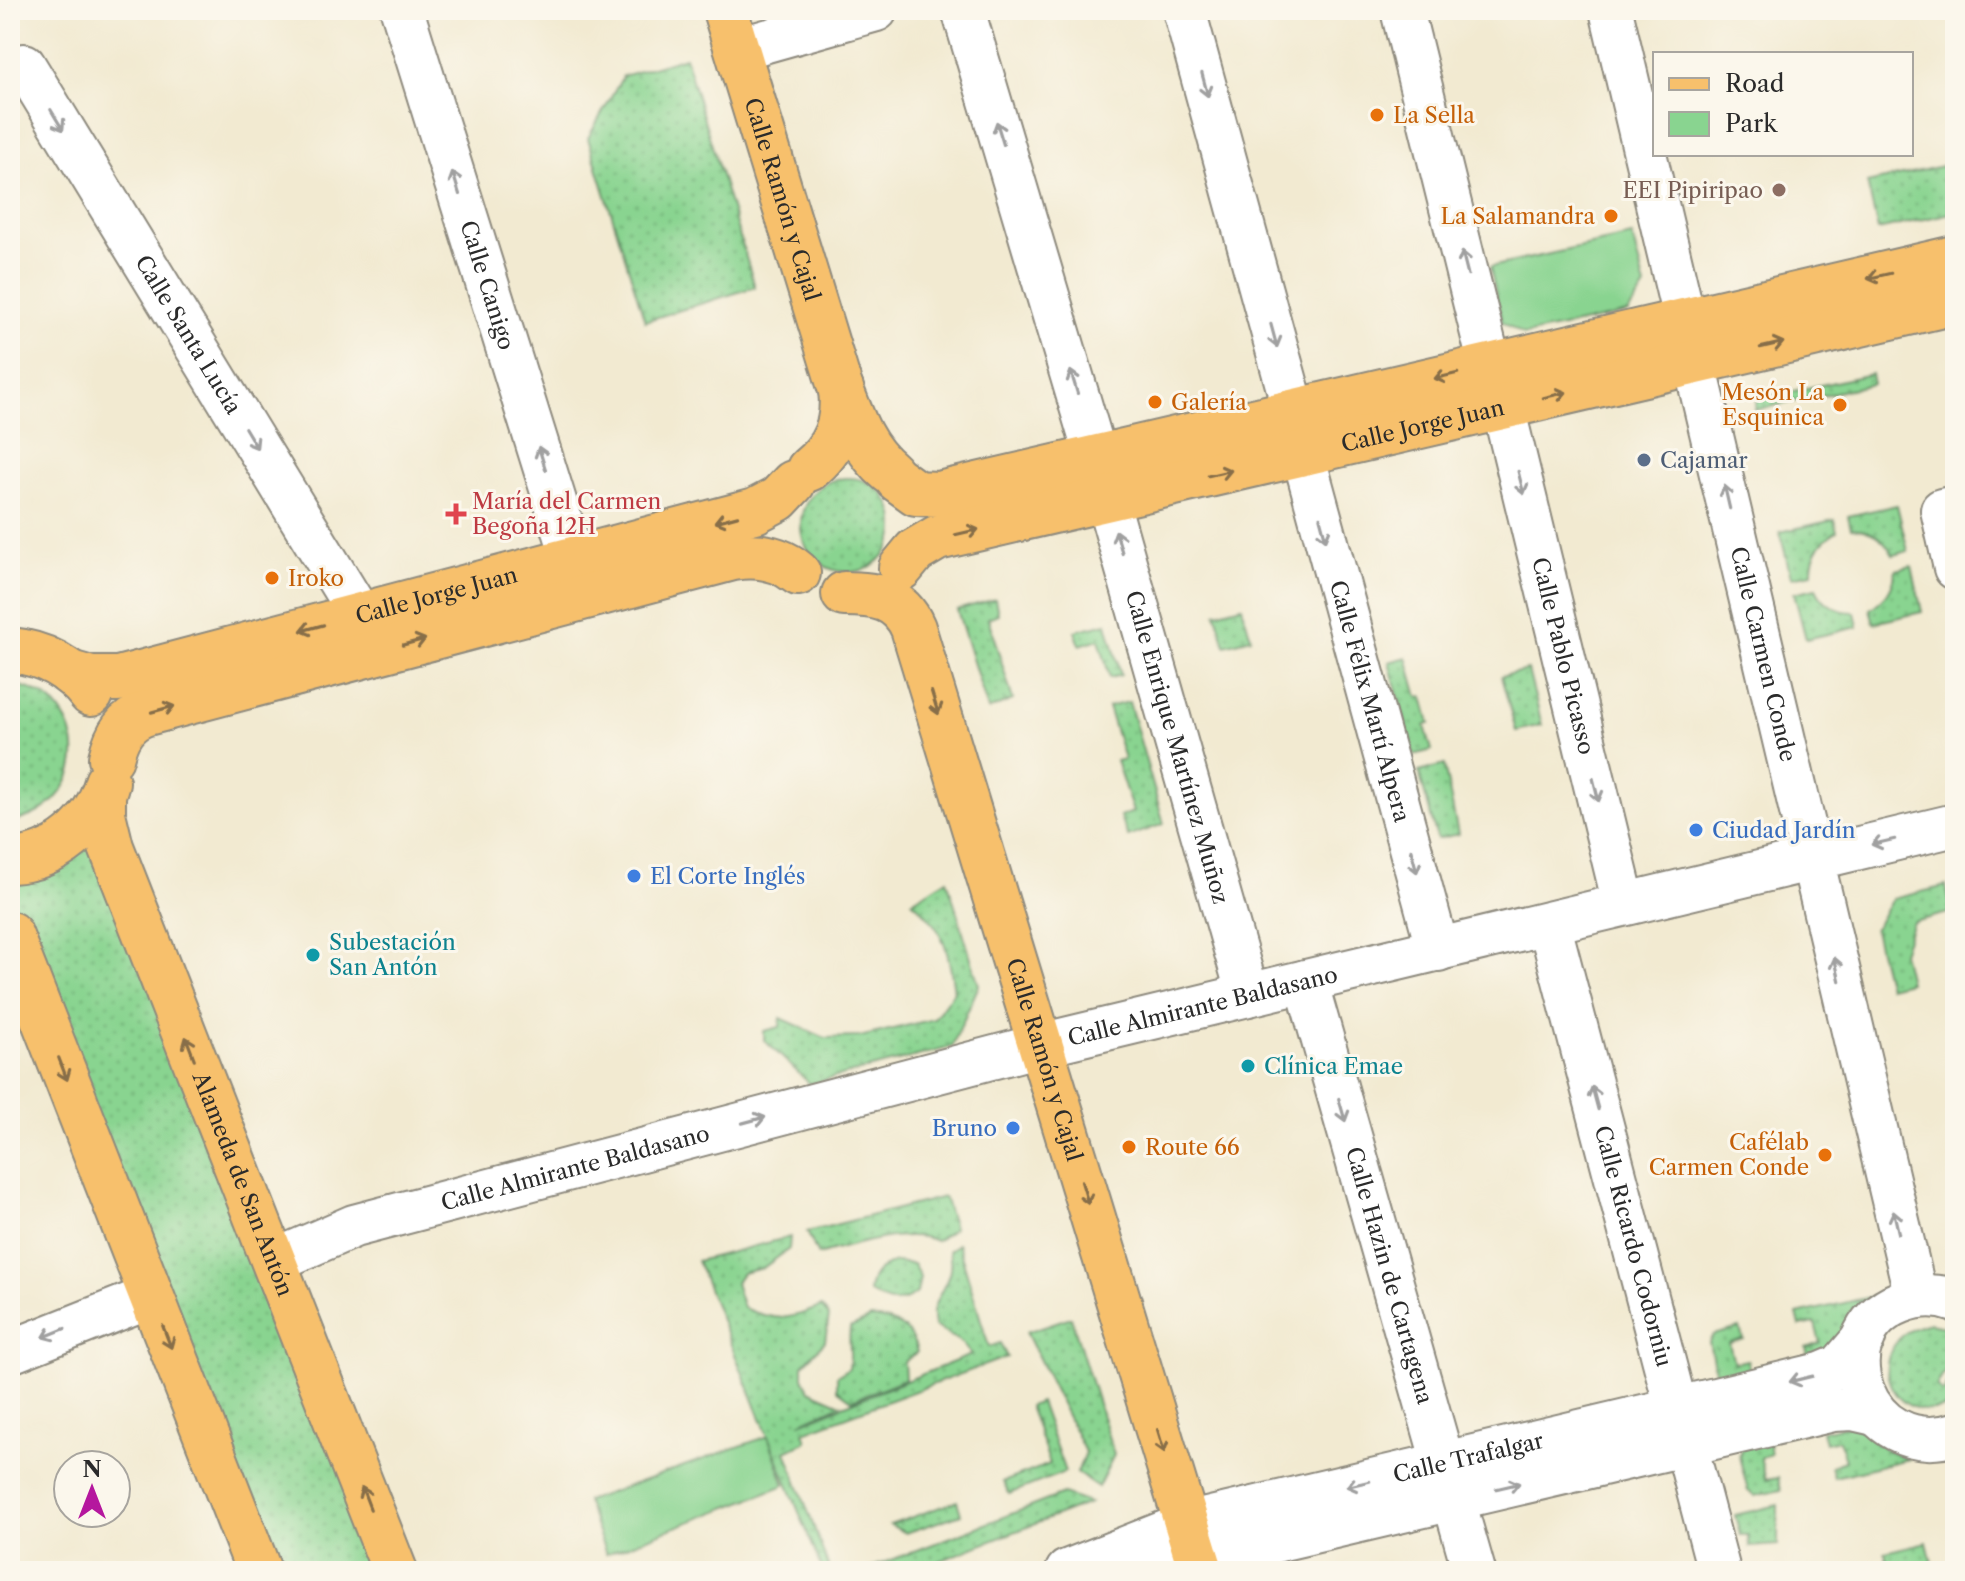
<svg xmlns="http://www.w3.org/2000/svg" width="1965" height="1581" font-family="'Libre Caslon Text',serif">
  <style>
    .park { fill: #89d490; stroke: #5a805e; stroke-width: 2 }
    .garden { fill: url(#garden-dots); stroke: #5a805e; stroke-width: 2 }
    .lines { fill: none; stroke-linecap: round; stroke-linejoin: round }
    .minor-casing { stroke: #8e8a7e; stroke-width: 46 }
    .major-casing { stroke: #8e8a7e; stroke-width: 48 }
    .minor { stroke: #fff; stroke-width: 42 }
    .major { stroke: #f7c06c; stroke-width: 44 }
    .oneway { stroke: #a0a0a0 }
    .oneway2 { stroke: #876e48 }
    .food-dot { fill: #e8710a; stroke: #fbf7ec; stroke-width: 3 }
    .education-dot { fill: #8d6e63; stroke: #fbf7ec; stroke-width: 3 }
    .service-dot { fill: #5c6f8a; stroke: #fbf7ec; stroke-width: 3 }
    .health-dot { fill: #e0444e; stroke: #fbf7ec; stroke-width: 3 }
    .shop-dot { fill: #3f7fe0; stroke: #fbf7ec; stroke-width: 3 }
    .culture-dot { fill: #0f9aa8; stroke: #fbf7ec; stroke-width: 3 }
    .labels { text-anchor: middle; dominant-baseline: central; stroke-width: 6; stroke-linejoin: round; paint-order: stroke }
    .food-label { font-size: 22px; fill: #c56008; stroke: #fbf7ec; text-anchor: start }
    .education-label { font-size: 22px; fill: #785e54; stroke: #fbf7ec; text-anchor: end }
    .street-label { font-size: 22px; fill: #2b2b2b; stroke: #fbf7ec }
    .service-label { font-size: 22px; fill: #4e5e75; stroke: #fbf7ec; text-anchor: start }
    .health-label { font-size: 22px; fill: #be3a42; stroke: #fbf7ec; text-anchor: start }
    .shop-label { font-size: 22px; fill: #366cbe; stroke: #fbf7ec; text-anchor: start }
    .culture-label { font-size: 22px; fill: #0d838f; stroke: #fbf7ec; text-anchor: start }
  </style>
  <defs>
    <pattern id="garden-dots" width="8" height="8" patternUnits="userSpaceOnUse" patternTransform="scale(2)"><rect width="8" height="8" fill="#89d490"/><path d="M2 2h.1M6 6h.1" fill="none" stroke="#76b67c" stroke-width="1.8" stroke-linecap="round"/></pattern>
  </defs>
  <rect width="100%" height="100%" fill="#fbf7ec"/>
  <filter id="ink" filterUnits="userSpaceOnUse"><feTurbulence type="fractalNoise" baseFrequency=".0125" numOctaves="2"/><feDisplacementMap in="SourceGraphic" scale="16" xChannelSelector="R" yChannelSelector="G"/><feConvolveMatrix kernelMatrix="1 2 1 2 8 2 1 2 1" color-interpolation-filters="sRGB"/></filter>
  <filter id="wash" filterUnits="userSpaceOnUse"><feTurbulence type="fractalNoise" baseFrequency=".006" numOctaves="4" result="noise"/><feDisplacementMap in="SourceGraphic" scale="32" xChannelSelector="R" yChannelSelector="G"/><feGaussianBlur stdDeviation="1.8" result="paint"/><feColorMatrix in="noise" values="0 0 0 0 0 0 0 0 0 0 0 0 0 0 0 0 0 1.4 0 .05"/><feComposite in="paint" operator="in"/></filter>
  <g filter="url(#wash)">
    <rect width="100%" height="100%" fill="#f2ead1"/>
    <path class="park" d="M1632,236L1645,287L1628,313L1525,335L1502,322L1490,267Z
      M768,1436L785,1485L606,1554L586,1501Z"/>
    <path class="garden" d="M685,57L755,287L645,321L588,138L623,76Z
      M1955,163V212L1878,230L1867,183Z
      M1871,374L1873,384L1755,410L1757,399Z
      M801 525a47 47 0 1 1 94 0a47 47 0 1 1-94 0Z
      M1897,505L1908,551L1893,555C1884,537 1871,530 1851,528L1848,516Z
      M1834,520L1837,531C1821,541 1811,553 1812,573L1791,577L1780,532Z
      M1912,566L1922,612L1874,623L1870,609C1886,598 1893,589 1896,570Z
      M1816,588C1823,604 1838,612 1855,612L1858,627L1806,639L1794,593Z
      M995,599L998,614L988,618L1013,700L988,710L957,610Z
      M1242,606L1251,638L1225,645L1216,613Z
      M1107,623L1121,675L1110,678L1099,639L1080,645L1075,631Z
      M1407,657L1418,697H1423L1430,723L1425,726L1432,750L1414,755L1389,662Z
      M1528,670L1542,725L1516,731L1501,676Z
      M11,683C27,688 44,692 55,705C96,751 67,813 10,822Z
      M1129,702L1164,824L1128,837L1120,817L1133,812L1116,761L1124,759L1108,707Z
      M1444,765L1458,834L1437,839L1419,772Z
      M88,821L395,1571H259L10,934V861Z
      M947,879L979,985L952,1047L810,1084L764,1040V1031L780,1027L781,1018L825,1038L860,1037L934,1019L954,991C948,950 945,928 912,901Z
      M1946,886L1952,912L1913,922L1902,952L1909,982L1888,987L1874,930L1892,899Z
      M944,1197L954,1228L936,1241C906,1227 849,1246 818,1255L807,1232Z
      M790,1237L789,1249L763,1268L742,1273L735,1283L743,1308C778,1322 785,1320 821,1307L829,1316L825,1341L803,1365V1377L809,1390L841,1404L800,1423L971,1355L962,1343L934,1326C933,1320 932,1312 934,1307C942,1285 955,1277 949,1251L958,1244L989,1347L1000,1343L1007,1357L804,1432L807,1441L786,1451L830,1571H823L697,1261Z
      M895,1262L913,1264L920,1277L917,1293C899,1306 888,1305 869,1292C871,1274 878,1268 895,1262Z
      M1870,1297L1840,1345L1809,1359L1806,1348L1820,1343L1815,1323L1800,1326L1797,1314Z
      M1071,1317L1114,1455L1098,1487L1077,1473L1085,1452L1026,1332Z
      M871,1318C895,1320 912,1328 917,1352L904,1362L905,1379L852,1400L837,1389V1376L849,1368C852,1354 848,1343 850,1328Z
      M1930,1323L1949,1327L1955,1331V1371L1947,1369L1936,1386L1943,1393L1955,1373V1404C1888,1435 1855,1340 1930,1323Z
      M1740,1328L1743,1339L1729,1343L1734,1363L1747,1360L1750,1371L1724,1377L1715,1371L1709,1342L1713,1335Z
      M1040,1402L1065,1472L1009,1494L1003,1482L1050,1464L1029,1406Z
      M1849,1425L1861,1430L1886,1450L1908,1459L1834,1477L1831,1466L1845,1461L1839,1440L1825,1443L1822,1431Z
      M1769,1443L1771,1454L1760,1458L1766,1480L1778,1478L1781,1490L1755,1496L1748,1491L1739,1456L1743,1448Z
      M1063,1494L1089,1503L914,1571H863Z
      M957,1501L961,1514L906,1533L890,1525Z
      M1778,1505V1545L1749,1547L1748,1535H1740L1735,1515Z
      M1927,1542L1934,1571H1889L1885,1552Z"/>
  </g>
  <g filter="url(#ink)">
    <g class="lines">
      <defs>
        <g id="minor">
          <path id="s1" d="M402,10L573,559"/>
          <path d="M963,10L1096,457"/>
          <path d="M1184,10L1294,411"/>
          <path d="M1402,10L1490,366"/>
          <path id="s2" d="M1611,10L1916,1297"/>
          <path d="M738,49L876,10"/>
          <path id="s3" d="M10,68L24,65L360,615"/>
          <path id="s4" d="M1503,407L1624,904"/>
          <path id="s5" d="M1303,454L1438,950"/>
          <path id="s6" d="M1107,499L1248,995"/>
          <path d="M1955,507L1942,510L1955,568"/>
          <path id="s7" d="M1549,923L1719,1571"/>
          <path id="s8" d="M1306,981L1474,1571"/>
          <path id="s9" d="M274,1261L354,1226L1040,1045L1955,825"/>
          <path d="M1955,1301C1937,1294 1919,1295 1901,1302C1818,1335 1865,1462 1955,1434"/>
          <path d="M10,1352L151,1296"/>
          <path id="s10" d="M1067,1571L1186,1524L1821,1374L1840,1366L1864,1338"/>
          <path d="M1161,1571L1287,1538L1833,1410L1853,1409L1875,1414"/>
        </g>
        <g id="major">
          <path id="s11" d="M725,10L840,387C852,418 863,450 890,472"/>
          <path d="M809,469C835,448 845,422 841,389"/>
          <path d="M898,480L916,493L939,494L1955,258"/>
          <path id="s12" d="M901,568L915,551L937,538L1955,302"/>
          <path id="s13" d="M844,594C875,594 900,597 913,628L1201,1571"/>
          <path d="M10,650C43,653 71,668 91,694"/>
          <path id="s14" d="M70,673L91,679H118L755,511L778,499L793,483"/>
          <path d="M111,758C116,736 125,720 147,713L733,558C756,554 779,557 798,573"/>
          <path id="s15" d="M103,794V814L111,847L395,1571"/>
          <path d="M10,861C56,859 95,826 107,782"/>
          <path d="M10,934L259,1571"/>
        </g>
      </defs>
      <use href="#minor" class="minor-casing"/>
      <use href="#major" class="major-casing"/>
      <use href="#minor" class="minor"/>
      <use href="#major" class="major"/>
    </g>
    <defs><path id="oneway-shaft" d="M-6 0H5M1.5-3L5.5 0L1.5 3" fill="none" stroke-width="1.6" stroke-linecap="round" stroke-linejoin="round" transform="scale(2)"/></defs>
    <g class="oneway">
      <use href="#oneway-shaft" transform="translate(1205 85) rotate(75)"/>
      <use href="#oneway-shaft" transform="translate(57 120) rotate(59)"/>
      <use href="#oneway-shaft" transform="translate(1000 133) rotate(-107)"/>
      <use href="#oneway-shaft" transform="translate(456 183) rotate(-107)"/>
      <use href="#oneway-shaft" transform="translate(1465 263) rotate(-104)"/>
      <use href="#oneway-shaft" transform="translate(1274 336) rotate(75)"/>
      <use href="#oneway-shaft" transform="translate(1074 382) rotate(-107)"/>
      <use href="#oneway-shaft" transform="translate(251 438) rotate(59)"/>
      <use href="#oneway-shaft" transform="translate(542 458) rotate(-107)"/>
      <use href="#oneway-shaft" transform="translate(1521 483) rotate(76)"/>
      <use href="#oneway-shaft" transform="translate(1727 497) rotate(-103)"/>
      <use href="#oneway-shaft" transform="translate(1323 529) rotate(75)"/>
      <use href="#oneway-shaft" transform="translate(1119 542) rotate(-106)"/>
      <use href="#oneway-shaft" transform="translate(1596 790) rotate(76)"/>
      <use href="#oneway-shaft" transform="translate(1883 842) rotate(167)"/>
      <use href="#oneway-shaft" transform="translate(1414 861) rotate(75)"/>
      <use href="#oneway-shaft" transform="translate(1837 969) rotate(-103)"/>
      <use href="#oneway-shaft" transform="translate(1595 1098) rotate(-105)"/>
      <use href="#oneway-shaft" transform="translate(1342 1110) rotate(74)"/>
      <use href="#oneway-shaft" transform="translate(754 1120) rotate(-15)"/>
      <use href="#oneway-shaft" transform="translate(1896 1222) rotate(-103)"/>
      <use href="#oneway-shaft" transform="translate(54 1333) rotate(158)"/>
      <use href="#oneway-shaft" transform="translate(1801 1379) rotate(166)"/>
      <use href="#oneway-shaft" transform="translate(1358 1484) rotate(167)"/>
      <use href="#oneway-shaft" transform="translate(1508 1486) rotate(-13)"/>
    </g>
    <g class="oneway2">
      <use href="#oneway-shaft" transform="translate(1879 276) rotate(167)"/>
      <use href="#oneway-shaft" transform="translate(1772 345) rotate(-13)"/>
      <use href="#oneway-shaft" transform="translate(1446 376) rotate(167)"/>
      <use href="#oneway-shaft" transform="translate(1555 395) rotate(-13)"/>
      <use href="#oneway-shaft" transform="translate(1220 473) rotate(-13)"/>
      <use href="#oneway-shaft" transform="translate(726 519) rotate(165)"/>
      <use href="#oneway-shaft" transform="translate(967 532) rotate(-13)"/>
      <use href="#oneway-shaft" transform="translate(312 628) rotate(165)"/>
      <use href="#oneway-shaft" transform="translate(414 642) rotate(-15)"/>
      <use href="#oneway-shaft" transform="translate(935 703) rotate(73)"/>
      <use href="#oneway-shaft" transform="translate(163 709) rotate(-15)"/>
      <use href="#oneway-shaft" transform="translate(190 1048) rotate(-111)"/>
      <use href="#oneway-shaft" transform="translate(63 1069) rotate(69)"/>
      <use href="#oneway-shaft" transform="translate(1085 1193) rotate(73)"/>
      <use href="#oneway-shaft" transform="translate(167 1337) rotate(69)"/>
      <use href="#oneway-shaft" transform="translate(1161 1441) rotate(73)"/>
      <use href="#oneway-shaft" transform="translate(366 1498) rotate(-111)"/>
    </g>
  </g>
  <g class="food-dot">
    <circle cx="1377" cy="115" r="8"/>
    <circle cx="1611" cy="216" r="8"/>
    <circle cx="1155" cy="402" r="8"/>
    <circle cx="1840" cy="405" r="8"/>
    <circle cx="272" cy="578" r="8"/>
    <circle cx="1129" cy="1147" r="8"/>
    <circle cx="1825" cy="1155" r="8"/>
  </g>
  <circle class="education-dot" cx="1779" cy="190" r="8"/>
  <circle class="service-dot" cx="1644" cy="460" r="8"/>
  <path class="health-dot" d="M452 502h8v8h8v8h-8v8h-8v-8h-8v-8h8z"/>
  <g class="shop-dot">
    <circle cx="1696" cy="830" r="8"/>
    <circle cx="634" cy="876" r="8"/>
    <circle cx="1013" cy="1128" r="8"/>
  </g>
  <g class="culture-dot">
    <circle cx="313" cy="955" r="8"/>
    <circle cx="1248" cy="1066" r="8"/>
  </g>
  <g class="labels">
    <g class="food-label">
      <text x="1393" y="115">La Sella</text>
      <text x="1595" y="216" text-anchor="end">La Salamandra</text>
      <text x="1824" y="392" text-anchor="end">Mesón La<tspan x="1824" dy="25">Esquinica</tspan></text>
      <text x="1171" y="402">Galería</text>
      <text x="288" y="578">Iroko</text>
      <text x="1809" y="1142" text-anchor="end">Cafélab<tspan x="1809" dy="25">Carmen Conde</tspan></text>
      <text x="1145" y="1147">Route 66</text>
    </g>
    <g class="education-label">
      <text x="1763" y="190">EEI Pipiripao</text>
    </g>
    <g class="street-label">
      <text stroke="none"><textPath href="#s11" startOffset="198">Calle Ramón y Cajal</textPath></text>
      <text stroke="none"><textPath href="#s1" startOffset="288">Calle Canigo</textPath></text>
      <text stroke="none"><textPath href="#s3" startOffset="330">Calle Santa Lucía</textPath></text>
      <text stroke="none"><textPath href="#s12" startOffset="546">Calle Jorge Juan</textPath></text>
      <text stroke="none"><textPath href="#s14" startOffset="378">Calle Jorge Juan</textPath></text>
      <text stroke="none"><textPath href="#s2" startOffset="662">Calle Carmen Conde</textPath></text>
      <text stroke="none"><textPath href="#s4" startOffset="256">Calle Pablo Picasso</textPath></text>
      <text stroke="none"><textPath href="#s5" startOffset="256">Calle Félix Martí Alpera</textPath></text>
      <text stroke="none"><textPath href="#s6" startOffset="258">Calle Enrique Martínez Muñoz</textPath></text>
      <text stroke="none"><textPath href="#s9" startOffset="964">Calle Almirante Baldasano</textPath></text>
      <text stroke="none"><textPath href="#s13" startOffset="534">Calle Ramón y Cajal</textPath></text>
      <text stroke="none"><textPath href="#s9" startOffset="316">Calle Almirante Baldasano</textPath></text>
      <text stroke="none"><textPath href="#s15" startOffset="416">Alameda de San Antón</textPath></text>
      <text stroke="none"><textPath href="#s7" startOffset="334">Calle Ricardo Codorniu</textPath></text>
      <text stroke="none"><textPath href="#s8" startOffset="306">Calle Hazin de Cartagena</textPath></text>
      <text stroke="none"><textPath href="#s10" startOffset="418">Calle Trafalgar</textPath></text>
    </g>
    <g class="service-label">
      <text x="1660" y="460">Cajamar</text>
    </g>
    <g class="health-label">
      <text x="472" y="501">María del Carmen<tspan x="472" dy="25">Begoña 12H</tspan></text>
    </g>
    <g class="shop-label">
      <text x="1712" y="830">Ciudad Jardín</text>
      <text x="650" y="876">El Corte Inglés</text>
      <text x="997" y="1128" text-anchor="end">Bruno</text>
    </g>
    <g class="culture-label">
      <text x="329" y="942">Subestación<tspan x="329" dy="25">San Antón</tspan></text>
      <text x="1264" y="1066">Clínica Emae</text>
    </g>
  </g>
  <rect width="1965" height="1581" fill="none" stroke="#fbf7ec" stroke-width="40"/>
  <rect x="1653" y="52" width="260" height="104" fill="#fbf7ec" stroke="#a8a59f" stroke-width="2"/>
  <rect x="1669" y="78" width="40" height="12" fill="#f7c06c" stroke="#a8a59f" stroke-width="2"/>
  <text x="1725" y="92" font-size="24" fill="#2b2b2b">Road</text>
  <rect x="1669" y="112" width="40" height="24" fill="#89d490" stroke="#a8a59f" stroke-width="2"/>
  <text x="1725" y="132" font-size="24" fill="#2b2b2b">Park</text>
  <g transform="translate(92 1489)"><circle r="38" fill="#fbf7ec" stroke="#a8a59f" stroke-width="2"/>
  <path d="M0-6L14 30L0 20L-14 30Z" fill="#b5179e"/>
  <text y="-12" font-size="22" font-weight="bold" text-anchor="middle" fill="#2b2b2b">N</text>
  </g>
</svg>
